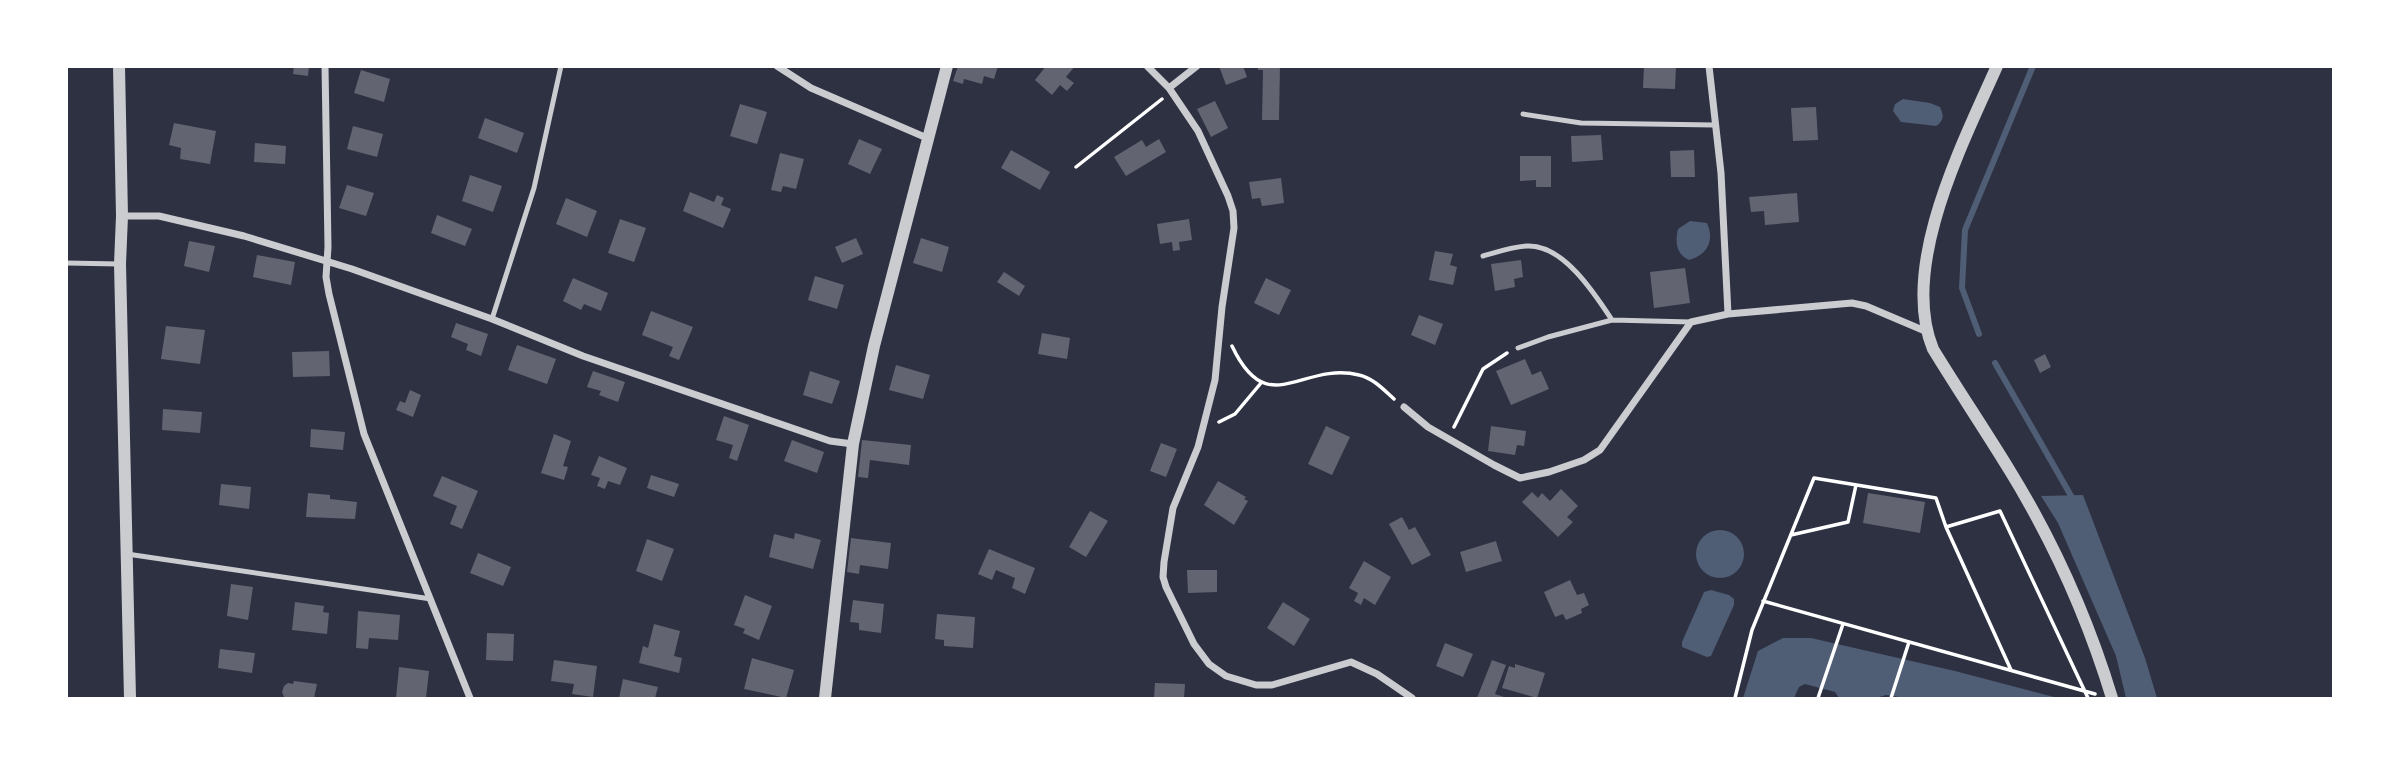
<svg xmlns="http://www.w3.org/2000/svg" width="2400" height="765" font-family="Montserrat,sans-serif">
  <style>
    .water { fill: #4f5d75 }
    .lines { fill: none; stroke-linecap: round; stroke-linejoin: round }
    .stream { stroke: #4f5d75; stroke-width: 6 }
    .building { fill: #626471 }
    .path { stroke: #fff; stroke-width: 3.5 }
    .service { stroke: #caccd0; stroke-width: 5 }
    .minor { stroke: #caccd0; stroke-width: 7 }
    .tertiary { stroke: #caccd0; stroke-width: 12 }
  </style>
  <rect width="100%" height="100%" fill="#2d3142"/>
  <path class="water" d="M1903,99L1930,103L1940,107C1944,115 1944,121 1936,126L1901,122L1893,111L1895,104Z
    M1690,221L1707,223C1715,241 1707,255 1689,260C1676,254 1675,242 1678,229Z
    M2083,495L2145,658L2157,698H2126L2116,656L2058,523L2041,496Z
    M1696 554a24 24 0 1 1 48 0a24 24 0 1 1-48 0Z
    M1711,590L1729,595L1734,599V605L1711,656L1707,657L1682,647V642L1704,592Z
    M1783,638H1811L1955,671L2058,698H1905L1886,695L1876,698H1839L1835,692L1805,684L1799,687L1794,698H1743L1758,651Z"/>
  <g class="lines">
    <path class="stream" d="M1979,334L1962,288L1965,230L2033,66
      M1995,363L2074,501"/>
  </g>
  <path class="building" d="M294,66H309L308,76L293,74Z
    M958,66H998L994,79L984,76L982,84L964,79L963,84L953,81Z
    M1046,66H1075L1066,77L1074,83L1067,91L1060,85L1052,95L1035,80Z
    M1219,66H1243L1247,77L1226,85Z
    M1258,66H1280L1279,120H1262L1263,70H1258Z
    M1644,66H1676L1675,89L1643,88Z
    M361,70L390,79L384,102L354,93Z
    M1215,101L1228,128L1211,137L1197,109Z
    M740,104L767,112L757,144L730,136Z
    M1816,107L1818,140L1793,141L1791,108Z
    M485,118L524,133L517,153L478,138Z
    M174,123L216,131L210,164L180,159L181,148L169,145Z
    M353,126L383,134L377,157L347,149Z
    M1601,135L1603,160L1572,162L1571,136Z
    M859,139L882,149L870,174L848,164Z
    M1159,139L1166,152L1126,176L1114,157L1142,140L1146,147Z
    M255,143L286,146L285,164L254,162Z
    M1011,150L1050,172L1040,190L1001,168Z
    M1694,150L1695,177H1671L1670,151Z
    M780,153L804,159L796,189L783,186L781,192L771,190Z
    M1520,156H1551V187H1536V180L1520,181Z
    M470,175L502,186L493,212L462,201Z
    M1281,178L1284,203L1262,206L1260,198L1252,199L1249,182Z
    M347,185L374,193L366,216L339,208Z
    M690,192L714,202L717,195L724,198L721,205L731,209L723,228L683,211Z
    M1797,193L1799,222L1765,225L1764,211L1751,212L1749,197Z
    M566,198L597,211L587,237L556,224Z
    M437,215L472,229L465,246L431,233Z
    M620,219L646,228L634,262L608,253Z
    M1189,219L1192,240L1179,242L1180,250L1173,251L1172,242L1160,244L1157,224Z
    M856,238L863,254L842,263L835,247Z
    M921,238L949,247L942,272L913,263Z
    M189,241L215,246L209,272L184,266Z
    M1435,251L1453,254L1450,265L1457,267L1453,285L1429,280Z
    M257,255L295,262L291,285L253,277Z
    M1521,260L1523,277L1514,279L1515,287L1495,291L1491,264Z
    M1685,268L1690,303L1654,308L1650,272Z
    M1004,272L1025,286L1019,296L997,282Z
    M815,276L844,285L837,309L808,300Z
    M573,278L608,293L601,311L584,304L581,310L563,301Z
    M1266,278L1291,290L1279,315L1254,303Z
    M651,311L693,327L679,360L669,356L673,347L642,335Z
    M1419,315L1443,324L1435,345L1411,335Z
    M456,323L488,334L481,356L466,350L468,344L451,337Z
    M166,326L205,330L200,364L161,359Z
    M1042,333L1070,338L1067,359L1038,354Z
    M517,345L556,359L547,384L508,370Z
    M329,351L330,376L293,377L292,352Z
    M2045,354L2051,367L2040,373L2034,360Z
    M1525,359L1532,375L1541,371L1549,389L1511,405L1496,371Z
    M896,365L930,375L923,399L889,390Z
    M593,371L625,382L618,402L599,395L601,391L587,387Z
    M810,371L840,381L832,404L803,395Z
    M410,390L421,395L413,417L396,410L400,401L405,403Z
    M163,409L202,412L200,433L162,430Z
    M724,416L749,425L737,461L729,458L733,445L716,440Z
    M1326,426L1350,437L1332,475L1308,464Z
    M1491,426L1526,431L1524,446L1517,445L1515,455L1488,451Z
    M311,429L345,432L343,450L310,447Z
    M554,434L571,441L563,466L568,467L564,480L541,473Z
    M792,440L824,452L817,473L784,461Z
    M862,440L911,445L909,465L870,460L868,478L858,477Z
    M1161,443L1177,449L1166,477L1150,471Z
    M599,456L627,468L620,485L608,481L605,489L597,486L600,478L591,475Z
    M651,475L679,484L674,497L647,488Z
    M442,476L478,491L462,529L450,524L457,506L433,496Z
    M1218,481L1246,497L1244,499L1248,501L1234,525L1204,505Z
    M221,484L251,487L249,509L219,505Z
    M1561,489L1578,506L1567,517L1573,522L1558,537L1522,502L1532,492L1538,498L1542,493L1550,501Z
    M308,493L330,495V499L357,502L355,519L306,517Z
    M1868,493L1925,502L1920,533L1863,523Z
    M1090,511L1108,521L1086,557L1069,547Z
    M1402,517L1409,530L1415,527L1431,555L1412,565L1389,524Z
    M795,533L821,540L813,569L769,557L774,534L794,539Z
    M851,538L891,543L888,569L860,565L859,574L847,572Z
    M647,539L674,549L662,581L636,571Z
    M1496,541L1502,561L1466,572L1460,552Z
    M989,549L1035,568L1025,594L1012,588L1015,578L996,570L992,580L978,574Z
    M478,553L511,567L503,586L470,573Z
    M1364,561L1391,577L1375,605L1364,598L1361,605L1354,601L1358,593L1349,588Z
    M1187,570H1217V592L1188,593Z
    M1570,580L1577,595L1584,593L1589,605L1581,609L1582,613L1566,620L1563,614L1555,617L1544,592Z
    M231,584L253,587L248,620L227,616Z
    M745,595L772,606L759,640L743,633L745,629L734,625Z
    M853,600L884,604L881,633L859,630V623L850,622Z
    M295,602L324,606L323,612L329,613L327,634L292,630Z
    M1283,602L1310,619L1294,646L1267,628Z
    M358,611L400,615L398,640L369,638L368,649L356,648Z
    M937,614L975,617L973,648L944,646V640L935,639Z
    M654,624L680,631L674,656L682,658L679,673L639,663L643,646L648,648Z
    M487,633L514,634L513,661L486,660Z
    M1445,643L1473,654L1463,677L1436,666Z
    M220,649L255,653L252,673L218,668Z
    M752,658L794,670L786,698L744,689Z
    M554,660L597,666L593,697L572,694L574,684L551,681Z
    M1492,660L1506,665L1495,694L1507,698H1477Z
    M1515,664L1545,673L1537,698L1502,688L1509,666L1515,668Z
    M399,667L429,671L426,698H396Z
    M623,679L658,687L655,698H619Z
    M294,681L317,684L314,698L284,697L282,692L284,686L288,683L293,684Z
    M1155,683L1185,684L1184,698H1154Z"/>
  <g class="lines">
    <path class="path" d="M1076,167L1162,99
      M1232,346C1268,422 1301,361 1359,375C1373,378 1384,390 1394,399
      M1219,422L1235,414L1261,383
      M1454,427L1483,369L1507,353
      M1946,527L2000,511L2088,698
      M1791,535L1848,522L1856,485
      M1763,601L2095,694
      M1735,698L1752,630L1814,478L1936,498L1946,527L2011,670
      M1818,698L1843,624
      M1891,698L1909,642"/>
    <path class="service" d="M1523,114L1581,123L1714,125
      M1483,256C1497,252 1512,247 1527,246C1563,244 1595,294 1612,320
      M66,263L119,264
      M492,319L534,188L561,66
      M1518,348L1548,337L1612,320L1691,322
      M127,554L431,599"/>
    <path class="minor" d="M325,66L328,247L326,277L329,294L364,434L470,698
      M777,66L811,88L927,138
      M1147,66L1169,88L1198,131L1228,196L1233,211L1234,228L1222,307L1215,380L1198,447L1173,508L1164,562L1163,577L1166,587L1194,644L1209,664L1226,676L1256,685H1272L1351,662L1377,674L1412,698
      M1709,66L1721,173L1728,314
      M1169,88L1197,66
      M122,216H159L244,236L352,269L492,319L583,356L830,441L853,444
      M1404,407L1428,427L1494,465L1520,478L1549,472L1584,460L1600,450L1691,322L1728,314L1852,303L1866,306L1925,331"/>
    <path class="tertiary" d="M119,66L122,216L120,264L130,698
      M1997,66C1963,143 1899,266 1933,349C1958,390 1985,430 2010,471C2053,541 2088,619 2112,698
      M825,698L853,444L874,346L947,66"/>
  </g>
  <rect width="2400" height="765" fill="none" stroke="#ffffff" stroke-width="136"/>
</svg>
